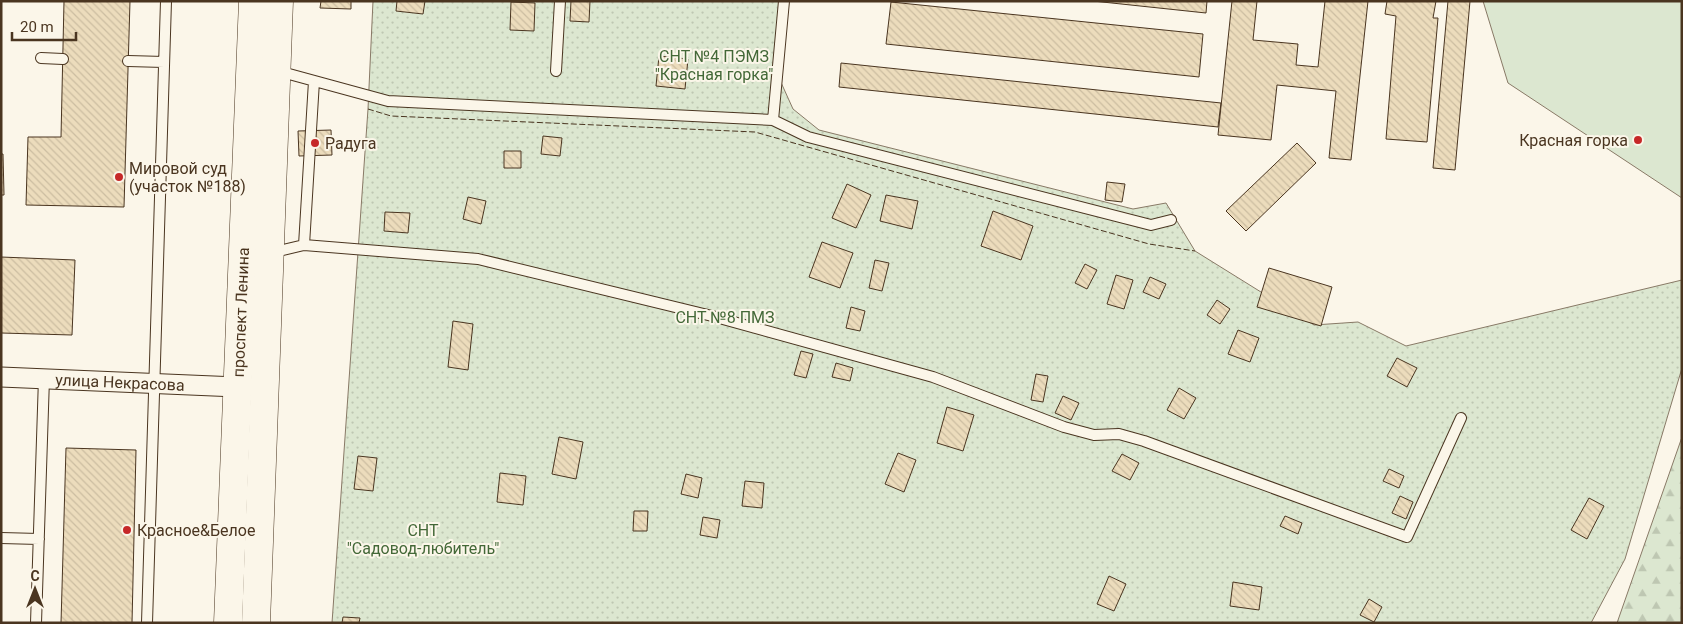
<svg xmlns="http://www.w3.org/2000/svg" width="1683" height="624" font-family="Roboto,sans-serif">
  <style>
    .grass { fill: #dce7d0; stroke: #887966 }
    .forest { fill: url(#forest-firs); stroke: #887966 }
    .garden { fill: url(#garden-dots); stroke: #887966 }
    .building { fill: url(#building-back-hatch); stroke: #4a3520 }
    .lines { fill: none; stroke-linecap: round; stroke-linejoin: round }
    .service-casing { stroke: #4a3520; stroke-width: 12 }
    .minor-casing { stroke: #4a3520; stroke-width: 21 }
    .primary-casing { stroke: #4a3520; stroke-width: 29 }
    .service { stroke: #fbf6e9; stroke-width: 10 }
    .minor { stroke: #fbf6e9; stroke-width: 19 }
    .primary { stroke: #fbf6e9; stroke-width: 28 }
    .fence { stroke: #4a3520; stroke-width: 1; stroke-dasharray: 6 2.5; stroke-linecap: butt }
    .poi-dot { fill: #c62828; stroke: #fbf6e9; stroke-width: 2 }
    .labels { text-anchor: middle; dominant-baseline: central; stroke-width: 4; stroke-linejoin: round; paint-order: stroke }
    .park-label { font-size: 16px; fill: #436837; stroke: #fbf6e9 }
    .poi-label { font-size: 16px; fill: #4a3520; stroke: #fbf6e9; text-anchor: start }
    .street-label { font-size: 16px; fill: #4a3520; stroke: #fbf6e9 }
  </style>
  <defs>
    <pattern id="forest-firs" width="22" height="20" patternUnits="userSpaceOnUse" patternTransform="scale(1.25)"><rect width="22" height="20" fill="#dce7d0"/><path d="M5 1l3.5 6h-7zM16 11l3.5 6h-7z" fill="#bec7b2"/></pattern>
    <pattern id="garden-dots" width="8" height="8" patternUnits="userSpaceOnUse" patternTransform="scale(1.25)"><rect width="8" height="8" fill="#dce7d0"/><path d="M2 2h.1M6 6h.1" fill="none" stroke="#bec7b2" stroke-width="1.8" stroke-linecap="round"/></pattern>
    <pattern id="building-back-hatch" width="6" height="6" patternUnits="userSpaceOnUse" patternTransform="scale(1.25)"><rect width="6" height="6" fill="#ecdcbc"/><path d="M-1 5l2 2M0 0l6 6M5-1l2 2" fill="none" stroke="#ccbda1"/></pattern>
  </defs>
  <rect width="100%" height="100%" fill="#fbf6e9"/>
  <path class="grass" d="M1483,1H1682V198L1508,83Z"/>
  <path class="forest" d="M1682,437V623H1617Z"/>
  <path class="garden" d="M373,1H783L779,78L793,109L819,130L1133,209L1166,203L1195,251L1314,325L1358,322L1406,346L1682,280V368L1625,559L1591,623H332L368,109Z"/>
  <path class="building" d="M64,1H130L124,207L26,205L28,137H61Z
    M321,1H351V9L320,8Z
    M397,1H425L423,14L396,11Z
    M571,1H590L589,22L570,21Z
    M1093,1H1207L1206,13Z
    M1232,1H1257L1253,40L1298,44L1296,65L1318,67L1325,1H1368L1351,160L1329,158L1336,91L1277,85L1271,140L1218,135Z
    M1387,1H1436L1433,18H1438L1427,142L1386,139L1396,16L1385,14Z
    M1448,1H1470L1455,170L1433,168Z
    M511,2L535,3L534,31L510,30Z
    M891,2L1203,34L1199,77L886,44Z
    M659,56L688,59L685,89L656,86Z
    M841,63L1221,103L1218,127L839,87Z
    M331,130L332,155L299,156L298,131Z
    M543,136L562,138L560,156L541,154Z
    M1297,143L1316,163L1246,231L1226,211Z
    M504,151H521V168H504Z
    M1,154H3L4,195H1Z
    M1107,182L1125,184L1122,202L1105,200Z
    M847,184L871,195L856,228L832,218Z
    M886,195L918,201L912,229L880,221Z
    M468,197L486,201L481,224L463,219Z
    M993,211L1033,226L1021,260L981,246Z
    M385,212L410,213L408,233L384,231Z
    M822,242L853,253L840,288L809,277Z
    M1,257L75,260L72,335L1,333Z
    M875,260L889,263L882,291L869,288Z
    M1085,264L1097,270L1087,289L1075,283Z
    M1269,268L1332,287L1321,326L1257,307Z
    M1116,275L1133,280L1124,309L1107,304Z
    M1150,277L1166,284L1159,299L1143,292Z
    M1217,300L1230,309L1220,324L1207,315Z
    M851,307L865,311L860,331L846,328Z
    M453,321L473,324L468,370L448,367Z
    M1238,330L1259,338L1250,362L1228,354Z
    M801,351L813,354L806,378L794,375Z
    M1397,358L1417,368L1407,387L1387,376Z
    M836,363L853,368L850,381L832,377Z
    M1036,374L1048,376L1043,402L1031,400Z
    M1179,388L1196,398L1184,419L1167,410Z
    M1063,396L1079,403L1071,420L1055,413Z
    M947,407L974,415L963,451L937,443Z
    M559,437L583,442L576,479L552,474Z
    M66,448L136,450L132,623H61Z
    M898,453L916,460L904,492L885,484Z
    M1122,454L1139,463L1130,480L1112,471Z
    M358,456L377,458L373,491L354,489Z
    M1389,469L1404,476L1399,488L1383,481Z
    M500,473L526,476L523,505L497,502Z
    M686,474L702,478L698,498L681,494Z
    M745,481L764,483L762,508L742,506Z
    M1400,496L1413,502L1406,519L1392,513Z
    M1589,498L1604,506L1587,539L1571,530Z
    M634,511H648L647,531H633Z
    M1285,516L1302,523L1298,534L1280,526Z
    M703,517L720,520L717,538L700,535Z
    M1109,576L1126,584L1114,611L1097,604Z
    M1233,582L1262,587L1259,610L1230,606Z
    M1369,599L1382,607L1374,622L1360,615Z
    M343,617L360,618L359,623H342Z"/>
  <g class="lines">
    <defs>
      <path id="service" d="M41,58L63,59
        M128,61L164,62
        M278,71L388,101L773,120L784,1
        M556,71L560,1
        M773,120L808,137L1151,225L1171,220
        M304,245L478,259L712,316L933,377L1064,427L1094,435L1119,434L1144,441L1407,537L1461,418
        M270,253L304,245L314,81
        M1,538L39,539
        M36,623L44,378
        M147,623L166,1"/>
      <g id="minor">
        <path id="s1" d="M1,377L237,387"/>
      </g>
      <g id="primary">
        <path id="s2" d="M228,623L253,1"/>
        <path d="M256,623L279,1"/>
      </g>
    </defs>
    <use href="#service" class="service-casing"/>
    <use href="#minor" class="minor-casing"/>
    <use href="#primary" class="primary-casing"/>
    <use href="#service" class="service"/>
    <use href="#minor" class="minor"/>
    <use href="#primary" class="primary"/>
    <path class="fence" d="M368,109L391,116L755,132L1149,244L1195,251"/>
  </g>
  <g class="poi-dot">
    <circle cx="1638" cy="140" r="5"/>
    <circle cx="315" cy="143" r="5"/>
    <circle cx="119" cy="177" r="5"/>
    <circle cx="127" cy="530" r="5"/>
  </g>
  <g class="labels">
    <g class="park-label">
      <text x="714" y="56">СНТ №4 ПЭМЗ<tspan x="714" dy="18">"Красная горка"</tspan></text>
      <text x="725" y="317">СНТ №8 ПМЗ</text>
      <text x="423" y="530">СНТ<tspan x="423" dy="18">"Садовод-любитель"</tspan></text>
    </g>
    <g class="poi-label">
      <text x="1628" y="140" text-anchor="end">Красная горка</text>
      <text x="325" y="143">Радуга</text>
      <text x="129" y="168">Мировой суд<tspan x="129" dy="18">(участок №188)</tspan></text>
      <text x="137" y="530">Красное&amp;Белое</text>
    </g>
    <g class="street-label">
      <text stroke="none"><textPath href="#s2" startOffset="311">проспект Ленина</textPath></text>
      <text stroke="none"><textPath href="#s1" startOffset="119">улица Некрасова</textPath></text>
    </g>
  </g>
  <rect width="1683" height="624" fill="none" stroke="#4a3520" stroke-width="5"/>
  <g transform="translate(35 589)" stroke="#fbf6e9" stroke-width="4" paint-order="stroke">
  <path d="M0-4L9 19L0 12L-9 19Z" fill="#4a3520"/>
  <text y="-8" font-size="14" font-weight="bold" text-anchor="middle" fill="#4a3520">С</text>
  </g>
  <path d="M12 32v8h64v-8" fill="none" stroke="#4a3520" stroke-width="2.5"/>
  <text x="20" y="32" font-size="15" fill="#4a3520" stroke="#fbf6e9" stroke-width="4" paint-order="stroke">20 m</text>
</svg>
